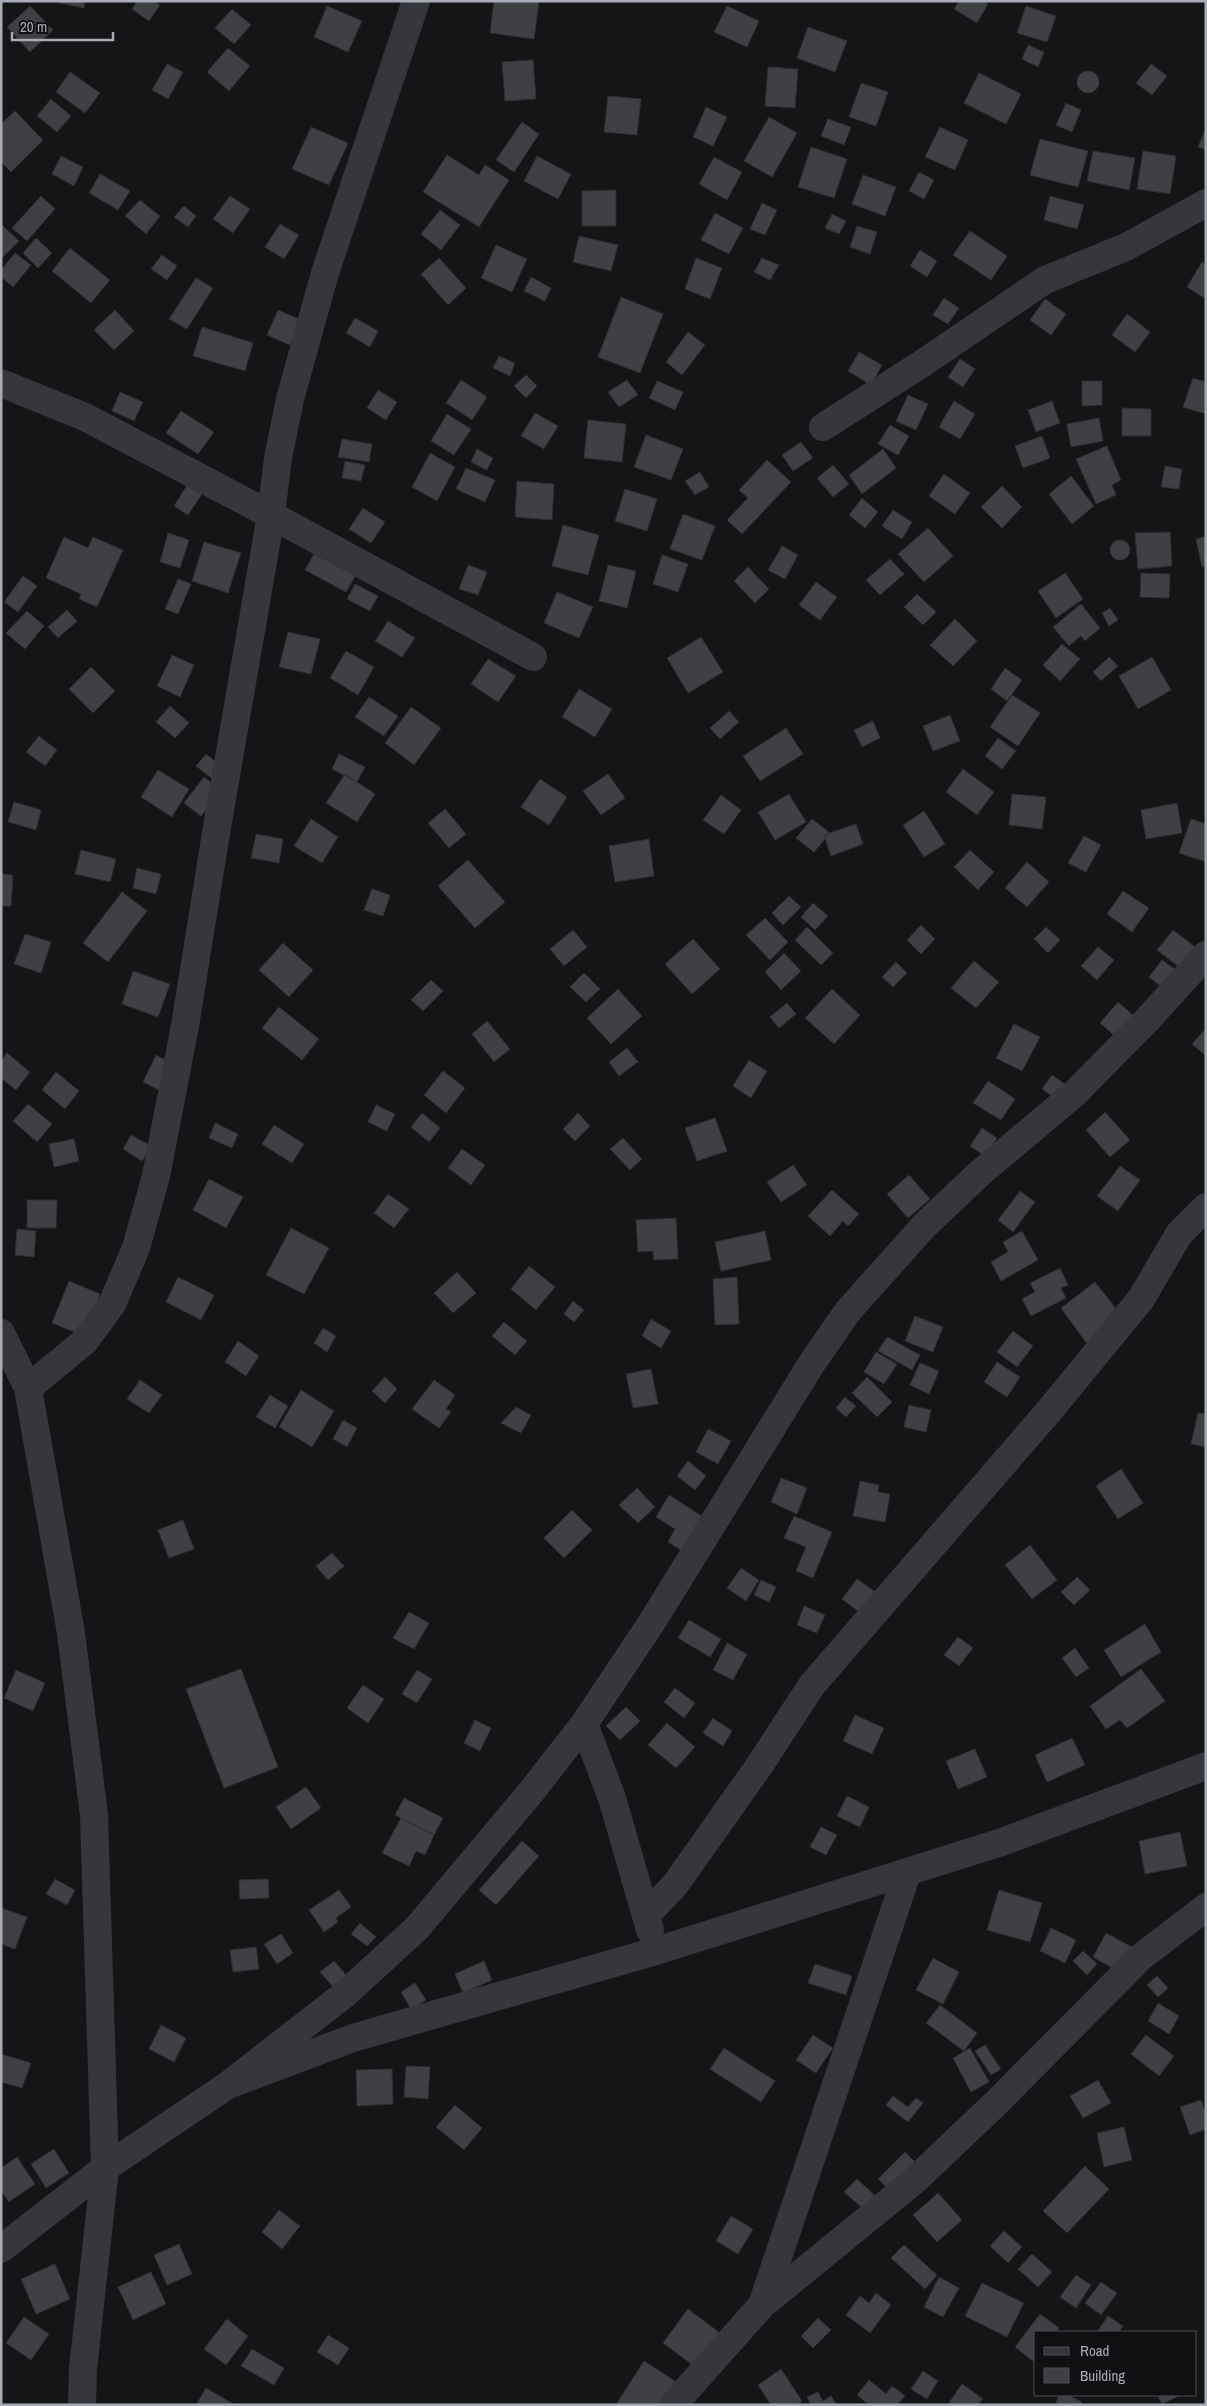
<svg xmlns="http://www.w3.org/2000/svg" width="1207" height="2406" font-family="'Archivo Narrow',sans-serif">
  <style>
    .building { fill: #3f4044; stroke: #2f2f33 }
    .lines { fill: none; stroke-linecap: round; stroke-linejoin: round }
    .street { stroke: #36373c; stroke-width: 28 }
  </style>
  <rect width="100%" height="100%" fill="#151517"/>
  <path class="building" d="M60,1H85L84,8L59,3Z
    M137,1H155L160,5L149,21L132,9Z
    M494,1H539L534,39L490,33Z
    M959,1H983L988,4L977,23L954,9Z
    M30,6L53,30L30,52L7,27Z
    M327,6L362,21L348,52L314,37Z
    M727,6L759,21L747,47L714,32Z
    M1026,6L1056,16L1047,42L1017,33Z
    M232,9L251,25L234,44L215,28Z
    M808,27L847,41L835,72L797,58Z
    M1028,45L1044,52L1038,67L1022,59Z
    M228,48L250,66L229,91L207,72Z
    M533,60L536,99L505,101L502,62Z
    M167,64L183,72L168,99L152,90Z
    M1151,64L1167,76L1152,95L1136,83Z
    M768,67L798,69L795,108L765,106Z
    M1077 82a11 11 0 1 1 22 0a11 11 0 1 1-22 0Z
    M70,72L100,93L85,113L56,92Z
    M979,73L1021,94L1006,124L964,103Z
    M861,83L888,92L876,126L849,117Z
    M608,96L641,99L637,135L604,132Z
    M51,99L71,116L57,132L37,116Z
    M1066,103L1081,110L1072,132L1056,125Z
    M706,107L727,117L713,146L693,137Z
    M15,111L43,140L11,172L1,162V124Z
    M769,117L797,133L772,177L744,161Z
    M828,119L851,127L844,145L821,136Z
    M522,122L539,134L514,172L496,160Z
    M311,127L348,143L329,185L292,169Z
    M940,127L968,140L955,170L925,157Z
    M1206,128V150L1198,147Z
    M1040,139L1088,151L1078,187L1030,175Z
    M811,147L847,159L834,198L798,187Z
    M1093,151L1135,158L1129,190L1087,181Z
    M1143,151L1176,156L1170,194L1137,189Z
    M447,155L479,175L485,165L509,180L479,227L423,192Z
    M61,156L83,167L74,186L52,174Z
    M537,156L571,174L558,199L524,181Z
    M714,157L742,172L727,200L699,184Z
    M919,172L934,180L924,199L909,191Z
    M100,174L130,191L118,210L89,193Z
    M863,175L896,187L885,216L852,204Z
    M616,190V226H582V191Z
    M41,196L55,209L27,241L12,228Z
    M230,196L250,209L233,233L213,219Z
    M1050,196L1084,205L1077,229L1044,220Z
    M140,200L160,216L146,234L125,216Z
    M762,203L777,210L765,235L750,229Z
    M184,206L196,216L188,227L174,217Z
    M440,210L460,225L441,250L421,234Z
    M715,213L743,228L729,254L701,240Z
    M832,214L846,221L839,234L825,228Z
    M1,224L19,241L1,259Z
    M280,224L299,235L284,259L265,247Z
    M857,226L877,232L870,254L850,247Z
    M970,231L1007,256L991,280L953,255Z
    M579,236L618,245L611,271L573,262Z
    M36,238L52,253L38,268L23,253Z
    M496,245L527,259L512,292L481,278Z
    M70,248L110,280L91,303L52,271Z
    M920,250L937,261L927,277L910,266Z
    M15,253L31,265L13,287L1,277V270Z
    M162,255L177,266L167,280L151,269Z
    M439,258L466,288L448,305L421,274Z
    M696,258L722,268L710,299L685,289Z
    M762,258L779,265L770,280L754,272Z
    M1202,262L1206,265V299L1187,287Z
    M531,277L551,288L545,301L524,291Z
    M196,278L213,288L187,329L169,319Z
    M621,297L663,314L640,373L598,357Z
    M944,298L959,308L948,324L933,315Z
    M1045,299L1066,314L1051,335L1030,320Z
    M115,310L134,331L114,350L94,330Z
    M278,310L301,320L290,345L267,335Z
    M1127,314L1150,332L1135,352L1112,335Z
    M355,318L378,331L370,347L346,333Z
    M202,327L253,343L245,371L193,356Z
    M688,332L705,345L682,375L666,362Z
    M859,352L882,365L871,385L848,371Z
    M499,356L515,363L510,376L493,368Z
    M960,359L975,369L963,387L948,377Z
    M526,375L537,386L526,398L514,386Z
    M1193,378L1206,382V414L1183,407Z
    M461,380L487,397L472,420L446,403Z
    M627,380L638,395L619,407L608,392Z
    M657,381L683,392L675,410L649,398Z
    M1082,381H1102V405L1082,406Z
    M378,390L397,402L386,420L367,408Z
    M120,392L143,402L134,421L112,411Z
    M908,395L928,404L916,430L896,421Z
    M954,401L975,414L960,439L939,427Z
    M1052,401L1060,423L1036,432L1028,410Z
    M1122,408L1151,409V436H1122Z
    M181,411L214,432L198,454L166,433Z
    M535,413L558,426L544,449L521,436Z
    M447,414L471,429L454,455L431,441Z
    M1099,418L1103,441L1071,447L1067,424Z
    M588,420L626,424L622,462L584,458Z
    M890,425L909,436L898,455L878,444Z
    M646,435L683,449L671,480L634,467Z
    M1042,436L1050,458L1023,468L1015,446Z
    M342,439L372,444L369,462L338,457Z
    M801,442L813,458L793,471L782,455Z
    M1107,446L1121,480L1112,485L1116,495L1096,504L1076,459Z
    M477,449L493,458L487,470L471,462Z
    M883,449L896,468L862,494L849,475Z
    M430,453L455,467L437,501L412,487Z
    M767,460L791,482L742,534L727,520L748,498L739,490Z
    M345,461L365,465L361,481L342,478Z
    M833,465L849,484L833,497L817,478Z
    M1165,466L1182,469L1179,489L1161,487Z
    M466,468L495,480L485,502L456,489Z
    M700,472L709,487L695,495L685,481Z
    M944,474L970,493L955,514L929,496Z
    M1071,476L1094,506L1072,524L1049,494Z
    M517,481L554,484L552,520L515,517Z
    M189,482L204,491L188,515L174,506Z
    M1002,486L1022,507L1002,528L981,507Z
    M625,489L657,499L647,531L615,521Z
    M862,498L878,512L865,528L849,515Z
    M363,508L385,522L371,543L349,529Z
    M893,510L912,522L902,539L882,526Z
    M683,514L715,526L702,560L670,549Z
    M563,525L599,535L588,575L552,566Z
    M928,528L953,556L924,582L898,554Z
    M1170,532L1172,566L1138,569L1135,533Z
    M168,533L189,540L180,568L160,562Z
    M1206,536V566L1202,567L1196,539Z
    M64,537L88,548L93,537L123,550L97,607L79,599L81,594L46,578Z
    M1110 550a10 10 0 1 1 20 0a10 10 0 1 1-20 0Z
    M204,542L241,553L228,593L192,581Z
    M782,546L798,555L785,579L768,570Z
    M315,552L356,575L346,592L305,570Z
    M662,555L688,564L678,592L653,584Z
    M890,559L904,574L880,595L866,580Z
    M468,565L487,572L478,595L459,589Z
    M608,565L636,571L627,608L599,601Z
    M748,567L769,589L755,603L734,581Z
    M1065,573L1083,599L1056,618L1038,591Z
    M1141,573L1170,574L1169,598L1140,597Z
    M23,576L37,586L18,612L4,602Z
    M178,579L191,584L178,614L165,609Z
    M816,582L837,597L820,620L799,605Z
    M355,584L378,596L370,611L347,599Z
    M557,592L593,607L579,638L544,623Z
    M917,594L936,612L923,625L904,607Z
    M1081,604L1100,628L1085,641L1081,636L1069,646L1053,627Z
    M1110,608L1118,620L1109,626L1102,613Z
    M67,610L77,621L58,638L48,627Z
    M27,611L44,626L25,649L6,633Z
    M955,619L977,641L953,666L930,645Z
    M388,621L415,638L402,657L375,641Z
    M288,632L320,639L311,674L279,667Z
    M701,637L723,672L688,693L667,658Z
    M1062,644L1080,659L1060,681L1043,665Z
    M346,651L374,667L358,695L330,678Z
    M172,655L194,665L180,697L157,686Z
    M1109,657L1118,666L1101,681L1093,672Z
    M1152,657L1171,690L1138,709L1119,676Z
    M488,659L516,676L498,702L471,684Z
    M91,667L115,691L93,713L69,689Z
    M1005,668L1022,680L1007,701L991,689Z
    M579,689L612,709L595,737L562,717Z
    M1012,695L1040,713L1018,746L990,727Z
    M369,697L398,716L384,736L355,717Z
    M170,706L189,723L175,738L156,722Z
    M411,707L441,728L414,765L385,743Z
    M729,711L739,722L720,739L710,728Z
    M950,715L960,741L933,751L923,726Z
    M873,721L880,738L862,747L854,730Z
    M786,728L803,754L760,781L743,756Z
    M39,736L57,750L45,766L26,752Z
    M998,738L1016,751L1002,769L985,756Z
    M206,754L223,768L214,780L196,766Z
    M339,754L365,767L357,782L332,769Z
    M963,769L994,792L977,815L946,792Z
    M158,770L189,789L172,817L141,797Z
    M345,774L375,794L357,822L326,803Z
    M608,774L625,798L601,815L583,791Z
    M204,777L221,791L201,816L184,803Z
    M540,779L567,797L549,825L521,807Z
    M789,794L806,822L775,840L758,812Z
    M1012,794L1046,797L1042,829L1009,825Z
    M721,795L741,810L724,834L703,820Z
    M14,802L41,810L36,830L8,822Z
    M1177,803L1182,833L1146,839L1141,810Z
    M445,809L466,834L449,848L428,823Z
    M924,811L945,844L924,857L903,825Z
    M311,819L338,837L322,863L294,846Z
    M812,819L830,833L814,852L796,838Z
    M1191,819L1206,824V862L1179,853Z
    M856,824L863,844L831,856L824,835Z
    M256,834L283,839L279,863L251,858Z
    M1084,836L1101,845L1086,872L1068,863Z
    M649,839L654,876L615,882L609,846Z
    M81,850L116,859L110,882L75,874Z
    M970,850L994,872L978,890L954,867Z
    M468,860L505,902L475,928L438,886Z
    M1027,862L1049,882L1027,907L1005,888Z
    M137,868L161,874L156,894L133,888Z
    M1,874L13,875L11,906H1Z
    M372,889L390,895L383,916L364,910Z
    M1123,891L1149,908L1132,932L1107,914Z
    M122,892L147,911L108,962L83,943Z
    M789,896L801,907L783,925L772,913Z
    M813,903L828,916L815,930L801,917Z
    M765,918L788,942L770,960L746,935Z
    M921,925L935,939L921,954L907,940Z
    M807,927L833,953L821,965L795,940Z
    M1046,927L1060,940L1048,953L1034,939Z
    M573,930L587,947L564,966L550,949Z
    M1173,930L1199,950L1183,970L1157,950Z
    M25,934L51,942L41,973L14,964Z
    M693,939L720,969L692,994L665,964Z
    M283,943L313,970L289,997L259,970Z
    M1098,947L1114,960L1097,980L1081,966Z
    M784,953L801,971L781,990L765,972Z
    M1162,960L1181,974L1168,992L1149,977Z
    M974,961L999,982L976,1008L951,988Z
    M896,962L907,973L893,987L882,977Z
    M133,971L170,984L158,1017L122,1004Z
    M584,973L600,989L586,1002L570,987Z
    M431,980L443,991L423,1011L411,1000Z
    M618,989L642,1016L611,1044L587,1018Z
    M832,989L860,1015L834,1044L805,1018Z
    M1118,1002L1136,1018L1117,1038L1100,1023Z
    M787,1003L796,1014L779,1028L770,1017Z
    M279,1007L319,1039L302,1060L262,1028Z
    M487,1021L510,1049L494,1062L472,1034Z
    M1014,1024L1040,1037L1022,1071L996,1058Z
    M1206,1028V1056L1192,1044Z
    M627,1048L638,1062L619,1076L609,1062Z
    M7,1053L30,1072L16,1090L1,1078V1061Z
    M156,1055L176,1065L163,1092L143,1082Z
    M749,1060L767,1071L751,1098L733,1086Z
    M443,1071L465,1088L446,1113L424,1095Z
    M56,1072L79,1091L65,1109L42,1090Z
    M1052,1075L1069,1087L1059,1101L1042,1089Z
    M988,1081L1015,1099L1001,1120L973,1103Z
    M28,1104L52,1124L37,1142L13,1121Z
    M376,1105L395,1114L387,1131L368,1122Z
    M1105,1112L1130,1140L1110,1157L1086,1130Z
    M422,1113L440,1128L429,1142L411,1127Z
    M578,1113L590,1126L575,1141L563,1129Z
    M715,1118L727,1151L697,1161L685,1128Z
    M215,1123L238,1134L232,1148L209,1138Z
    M274,1125L304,1144L292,1163L262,1144Z
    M982,1128L997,1138L985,1156L970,1146Z
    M131,1135L151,1146L142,1161L123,1149Z
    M623,1138L642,1159L630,1170L610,1149Z
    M74,1139L79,1161L54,1167L49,1144Z
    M462,1149L485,1165L471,1185L448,1168Z
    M793,1165L807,1185L781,1202L767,1182Z
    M1120,1166L1140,1180L1118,1211L1097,1196Z
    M909,1175L930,1199L908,1218L887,1194Z
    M209,1179L243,1197L226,1228L193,1210Z
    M832,1190L859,1214L848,1226L843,1221L830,1236L808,1216Z
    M1020,1191L1035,1202L1013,1232L998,1220Z
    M388,1194L409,1209L394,1228L374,1213Z
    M27,1200H57L56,1228H27Z
    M676,1218L678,1259L654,1260L653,1251L638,1252L636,1220Z
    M291,1228L329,1248L304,1294L266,1275Z
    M17,1229L36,1231L34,1257L15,1255Z
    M765,1231L771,1260L721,1271L715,1242Z
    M1022,1231L1038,1260L1001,1281L991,1262L1008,1252L1003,1242Z
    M529,1266L555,1287L536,1310L511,1289Z
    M1060,1268L1068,1285L1061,1288L1066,1298L1031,1316L1022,1299L1035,1292L1030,1283Z
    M457,1272L476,1293L453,1313L434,1293Z
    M178,1277L214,1295L201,1320L166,1302Z
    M737,1277L739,1324L715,1325L713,1279Z
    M69,1281L100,1294L84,1336L52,1323Z
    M1095,1282L1124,1319L1088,1345L1061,1308Z
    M573,1301L584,1310L574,1322L564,1314Z
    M915,1316L943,1327L933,1352L905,1341Z
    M651,1319L671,1331L661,1348L642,1336Z
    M504,1322L527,1341L515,1355L492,1336Z
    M323,1328L336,1336L327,1352L314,1343Z
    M1013,1331L1033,1346L1017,1367L997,1352Z
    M887,1337L920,1355L912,1370L878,1351Z
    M238,1341L259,1356L246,1376L225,1362Z
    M876,1352L897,1364L884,1384L864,1372Z
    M997,1362L1020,1377L1007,1397L984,1382Z
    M920,1363L939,1371L929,1394L910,1385Z
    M651,1369L658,1404L633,1408L626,1374Z
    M385,1377L397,1389L385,1403L372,1391Z
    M867,1377L892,1402L877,1417L852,1393Z
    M140,1380L162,1395L149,1413L127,1399Z
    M434,1380L455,1395L446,1409L451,1412L439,1428L412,1409Z
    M301,1390L334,1411L312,1447L279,1427Z
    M270,1395L288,1406L275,1428L256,1417Z
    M845,1397L856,1406L846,1417L836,1408Z
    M909,1405L931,1410L926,1432L904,1427Z
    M516,1407L531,1415L521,1433L501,1423Z
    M1198,1413L1206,1414V1447L1191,1444Z
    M343,1420L357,1428L347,1447L333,1439Z
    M708,1429L731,1441L718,1464L696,1452Z
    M688,1461L706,1476L695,1490L677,1476Z
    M1121,1469L1143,1503L1118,1519L1096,1486Z
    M781,1478L807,1488L797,1514L771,1502Z
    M860,1481L879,1485L878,1492L890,1494L885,1522L853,1516Z
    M637,1488L655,1507L638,1523L619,1505Z
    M669,1495L706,1519L684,1552L668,1542L675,1529L656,1517Z
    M572,1510L592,1530L564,1558L544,1538Z
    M794,1516L832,1532L813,1578L796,1571L806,1547L784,1538Z
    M183,1520L194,1549L169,1558L158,1530Z
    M1030,1545L1057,1580L1032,1599L1005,1565Z
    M332,1553L344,1566L328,1580L316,1566Z
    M741,1568L759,1580L746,1601L727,1588Z
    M1077,1577L1090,1590L1074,1605L1061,1592Z
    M857,1579L878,1594L863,1615L842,1599Z
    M761,1580L776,1587L769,1602L754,1595Z
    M804,1606L825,1615L817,1633L797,1625Z
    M409,1612L429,1623L414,1649L393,1638Z
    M689,1620L721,1639L710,1657L678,1638Z
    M1145,1624L1161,1652L1121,1677L1104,1650Z
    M958,1637L973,1648L959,1666L944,1655Z
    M727,1643L747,1654L733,1680L713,1670Z
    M1075,1648L1089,1668L1076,1677L1062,1658Z
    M241,1669L278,1767L224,1788L186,1689Z
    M1141,1669L1165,1701L1127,1728L1120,1720L1106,1729L1090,1706Z
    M16,1670L45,1683L33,1711L4,1698Z
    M417,1670L432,1679L417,1703L402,1694Z
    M363,1685L384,1699L368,1723L347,1708Z
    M675,1688L695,1703L684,1718L664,1702Z
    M626,1707L640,1721L620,1740L606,1726Z
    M855,1715L884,1728L872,1754L843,1741Z
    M713,1718L732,1731L723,1746L703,1733Z
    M475,1720L491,1728L480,1751L464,1743Z
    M667,1723L695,1747L676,1768L648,1745Z
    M1072,1738L1085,1765L1047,1782L1035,1755Z
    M975,1749L987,1777L958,1789L946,1761Z
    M306,1787L321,1808L291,1829L276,1807Z
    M847,1796L869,1807L860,1827L837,1816Z
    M404,1798L443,1818L434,1835L395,1815Z
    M401,1818L434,1835L425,1855L416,1851L409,1866L382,1853Z
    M821,1827L837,1835L826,1855L810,1847Z
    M1180,1832L1187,1866L1145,1874L1139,1841Z
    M522,1841L539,1856L496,1905L479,1890Z
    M55,1879L75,1890L67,1905L46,1894Z
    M268,1879L269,1898L240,1899L239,1880Z
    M339,1890L351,1907L336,1918L338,1922L324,1932L309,1910Z
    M999,1890L1042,1903L1030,1942L987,1930Z
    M1,1908L27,1917L15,1949L1,1944Z
    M360,1923L376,1937L367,1946L351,1934Z
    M1051,1928L1076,1940L1065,1963L1040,1951Z
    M1106,1933L1134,1948L1120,1972L1093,1957Z
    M281,1934L293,1953L277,1964L264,1944Z
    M256,1947L259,1969L233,1972L230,1950Z
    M1083,1951L1097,1964L1087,1975L1073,1961Z
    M933,1958L959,1972L943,2004L916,1990Z
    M334,1961L347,1976L334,1988L320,1972Z
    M484,1961L492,1980L463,1993L455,1974Z
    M815,1964L852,1976L846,1995L808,1983Z
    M1157,1976L1168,1988L1158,1997L1147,1985Z
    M415,1983L426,2000L411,2009L401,1992Z
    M1158,2003L1179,2016L1169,2034L1148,2021Z
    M940,2005L977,2033L964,2051L926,2023Z
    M161,2025L186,2038L174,2062L149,2049Z
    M813,2035L833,2048L816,2073L796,2060Z
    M1146,2035L1174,2056L1159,2076L1131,2054Z
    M985,2045L1001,2069L991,2075L975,2051Z
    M724,2048L775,2081L761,2102L710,2069Z
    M970,2048L989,2082L971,2092L953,2058Z
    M1,2054L31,2063L22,2088L1,2082Z
    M406,2066L430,2067L428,2099L404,2097Z
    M392,2069L393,2104L357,2106L356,2070Z
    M1098,2080L1111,2103L1083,2118L1070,2096Z
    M893,2096L908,2107L916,2098L923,2103L908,2122L886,2105Z
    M1201,2100L1206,2114V2129L1190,2135L1180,2107Z
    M455,2105L482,2128L464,2150L436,2127Z
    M1124,2127L1132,2160L1104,2167L1097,2133Z
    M54,2149L69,2173L46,2188L31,2164Z
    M905,2152L920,2167L893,2193L878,2179Z
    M17,2157L35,2184L9,2202L1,2191V2168Z
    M1085,2166L1109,2189L1067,2233L1043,2211Z
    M857,2179L880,2200L868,2213L844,2192Z
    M938,2193L962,2220L937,2242L913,2215Z
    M279,2210L300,2226L282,2249L262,2232Z
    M731,2216L753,2229L738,2254L716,2241Z
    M1004,2231L1022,2247L1008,2263L990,2246Z
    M179,2244L192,2274L167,2285L154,2255Z
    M904,2245L937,2275L925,2289L891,2258Z
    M1032,2254L1052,2272L1038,2287L1018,2269Z
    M55,2264L70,2299L36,2314L21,2279Z
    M151,2272L166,2304L133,2320L118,2287Z
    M1076,2275L1091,2285L1076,2308L1060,2297Z
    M939,2277L959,2288L943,2317L924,2307Z
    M1101,2282L1117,2293L1101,2315L1085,2303Z
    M982,2283L1024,2303L1007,2337L965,2316Z
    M876,2293L891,2305L870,2333L846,2315L860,2296L869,2303Z
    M688,2309L724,2336L698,2369L663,2343Z
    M1040,2314L1059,2328L1056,2332H1036V2357L1033,2361L1015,2347Z
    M1108,2316L1123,2326L1119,2332H1097Z
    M24,2317L49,2334L31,2360L6,2343Z
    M818,2318L831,2330L813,2348L801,2336Z
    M227,2319L248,2336L226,2365L204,2349Z
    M328,2335L349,2348L338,2365L317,2352Z
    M252,2349L284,2368L274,2385L241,2366Z
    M644,2361L675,2381L659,2405H621L617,2403Z
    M781,2369L802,2401L797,2405H771L758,2385Z
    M923,2371L938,2381L927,2399L911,2389Z
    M869,2380L886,2394L892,2386L905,2396L897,2405H869L857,2395Z
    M962,2384L983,2399L978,2405L948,2404Z
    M206,2388L235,2405H196Z
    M818,2392L823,2401L831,2396L837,2405H811L807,2397Z
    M1059,2395H1068L1082,2402L1081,2405H1055Z
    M1157,2395H1181L1162,2404Z"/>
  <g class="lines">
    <path class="street" d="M1,383L85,417L271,515L533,657
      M823,427L920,365L1045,280L1126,247L1206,203
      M1,1333L28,1388L71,1633L94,1815L105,2168L83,2369L82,2405
      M28,1388L85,1341L112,1304L136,1248L156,1176L185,1026L216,833L271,515L278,458L290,399L325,273L416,1
      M584,1724L612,1798L650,1930
      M646,1915L675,1885L759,1766L812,1685L1049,1411L1141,1299L1179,1234L1206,1207
      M228,2085L345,1994L417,1928L531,1792L584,1724L652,1622L812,1363L848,1311L924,1226L980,1173L1075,1093L1148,1019L1206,955
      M1,2249L105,2168L228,2085L353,2038L656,1951L1002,1842L1206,1766
      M762,2305L907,1873
      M673,2405L762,2305L914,2181L995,2104L1141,1957L1206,1907"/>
  </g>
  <rect width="1207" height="2406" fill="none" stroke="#a7acb7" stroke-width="5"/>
  <rect x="1034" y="2331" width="162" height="65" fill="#101012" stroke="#4c4e54"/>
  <rect x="1044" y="2347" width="25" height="8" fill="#36373c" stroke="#4c4e54"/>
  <text x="1080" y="2356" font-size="15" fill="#a7acb7">Road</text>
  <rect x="1044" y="2368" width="25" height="15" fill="#3f4044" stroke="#4c4e54"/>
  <text x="1080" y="2381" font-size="15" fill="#a7acb7">Building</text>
  <path d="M12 32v8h101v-8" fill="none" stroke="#a7acb7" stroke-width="2.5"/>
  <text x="20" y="32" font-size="15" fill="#a7acb7" stroke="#101012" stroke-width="4" paint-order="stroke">20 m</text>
</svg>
